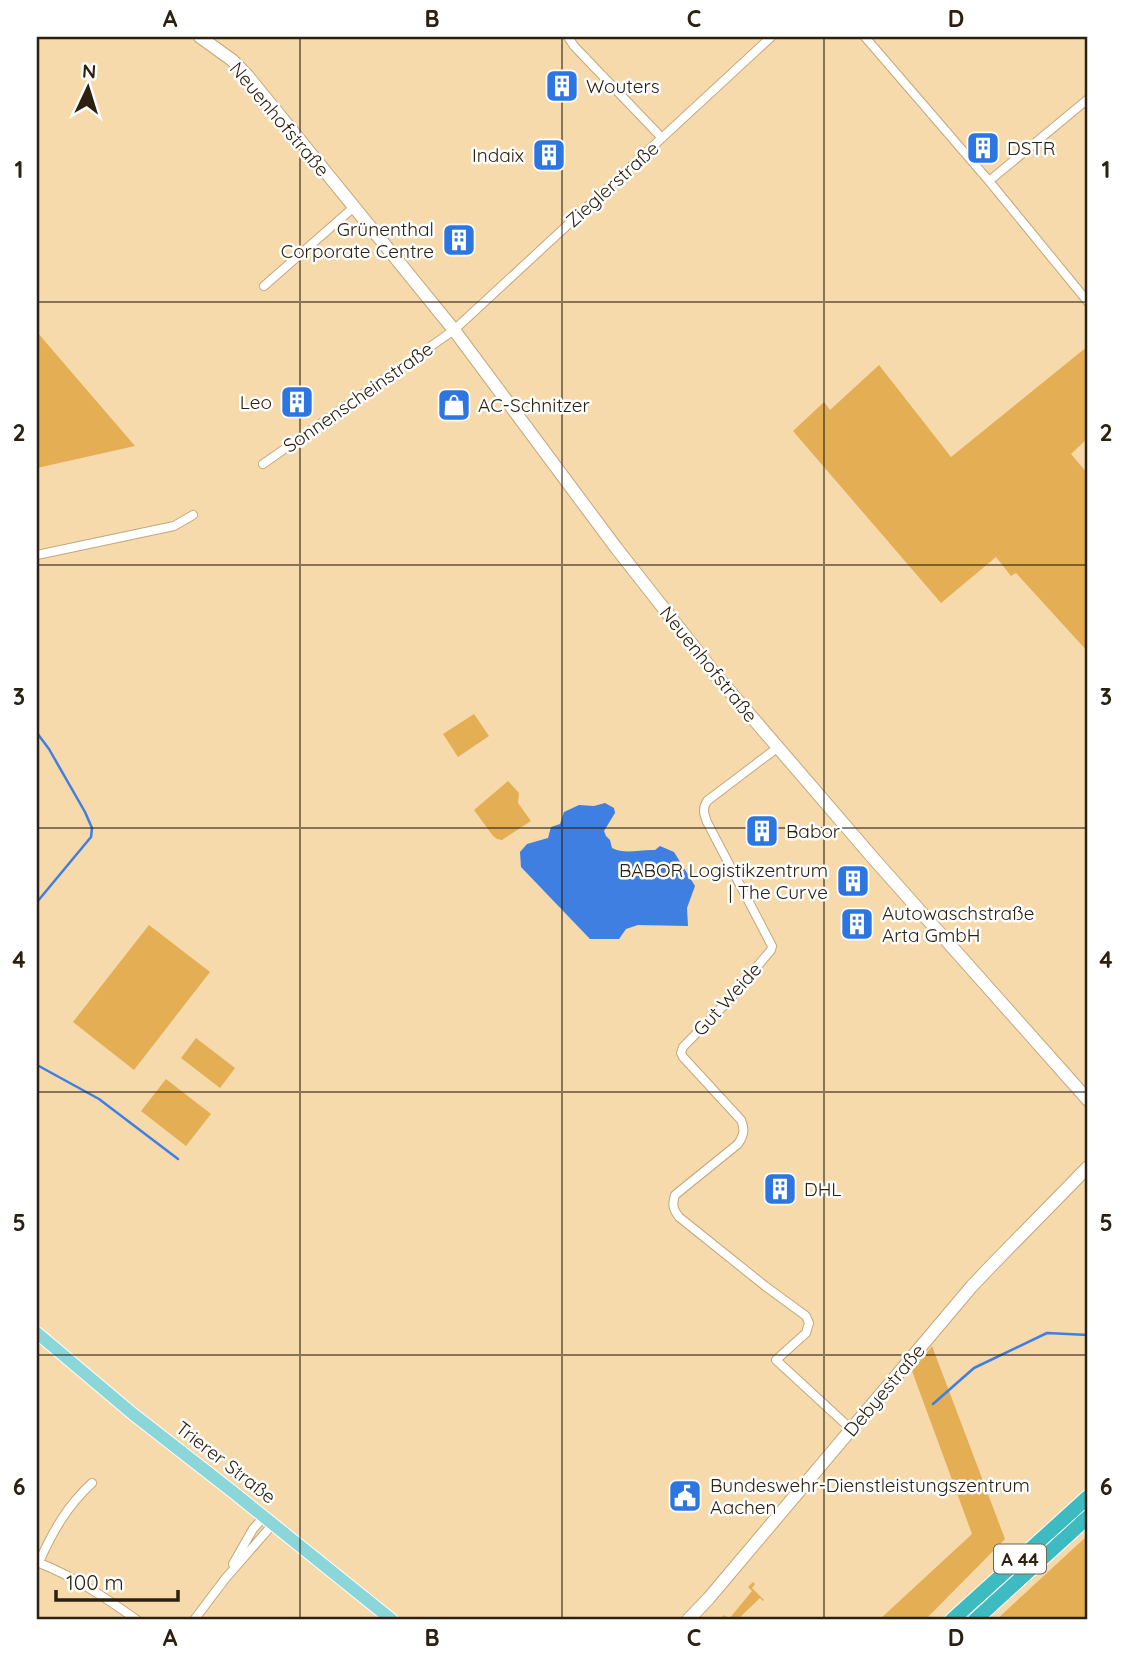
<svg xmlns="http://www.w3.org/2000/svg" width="1125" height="1657" font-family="Quicksand,sans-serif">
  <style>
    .green { fill: #e3ae54 }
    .water { fill: #3f7fe1 }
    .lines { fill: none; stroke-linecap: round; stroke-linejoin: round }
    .stream { stroke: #3f7fe1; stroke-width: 2.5 }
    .street-casing { stroke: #c3a77b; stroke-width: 10 }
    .secondary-casing { stroke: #c3a77b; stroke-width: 14 }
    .primary-casing { stroke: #fff; stroke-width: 14 }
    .highway-casing { stroke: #fff; stroke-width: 16 }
    .street { stroke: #fff; stroke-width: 8 }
    .secondary { stroke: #fff; stroke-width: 12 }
    .primary { stroke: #8bd6d9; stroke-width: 12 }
    .highway { stroke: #3dbbc0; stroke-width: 14 }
    .grid { fill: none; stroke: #2c2110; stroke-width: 2; stroke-opacity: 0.55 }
    .labels { text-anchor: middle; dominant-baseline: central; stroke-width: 5; stroke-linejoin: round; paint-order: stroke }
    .shield { fill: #fff; stroke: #6b6458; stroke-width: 2 }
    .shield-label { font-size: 18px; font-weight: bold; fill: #2c2110 }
    .poi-label { font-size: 19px; fill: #2c2110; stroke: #fff; text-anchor: start }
    .street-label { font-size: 19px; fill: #2c2110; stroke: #fff }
    .neatline { fill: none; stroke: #2c2110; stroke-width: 2.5 }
    .grid-label { font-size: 23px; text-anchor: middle; font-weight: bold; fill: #2c2110 }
  </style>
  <rect width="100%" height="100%" fill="#f7daac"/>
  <path class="green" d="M37,332L135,446L37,468Z
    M1088,346V438L1071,454L1088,474V652L1016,573L1011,576L996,557L941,603L793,431L824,402L830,410L879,365L951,457Z
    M474,714L489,736L458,757L443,734Z
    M508,781L519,793L518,803L531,821L502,840L497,839L493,836L474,810Z
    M149,925L210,972L134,1070L73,1022Z
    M196,1038L235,1068L220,1088L181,1058Z
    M166,1079L211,1114L186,1146L141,1111Z
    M932,1346L1005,1539L925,1620H879L972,1534L912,1371Z
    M1088,1535V1620H996Z
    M753,1582L755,1584L752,1588L764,1600L763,1601L760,1598L737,1620H720L724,1615L729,1619L752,1591L748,1587Z"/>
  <path class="water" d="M605,803L614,808L615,813L604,831L606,836L610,840L612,848C626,855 640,849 655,850L660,846L674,852L695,886L687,908L688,926L638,925L626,929L619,939H590L521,867L520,852L527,844L548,838L551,827L560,824L564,812L579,805L594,806Z"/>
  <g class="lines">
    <path class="stream" d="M37,733L49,749L85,812L92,828L91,837L37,902
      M37,1065L99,1099L178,1159
      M933,1404L974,1368L1047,1333L1088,1335"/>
    <defs>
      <path id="street" d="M568,37L574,46L662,138
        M865,37L989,181L1088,302
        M989,181L1088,99
        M264,286L354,207
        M263,464L454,330L771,37
        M37,555L174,526L193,515
        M777,748L707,801C702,809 704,814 707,822L772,946L771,950L729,1000L683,1047L681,1053L683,1057L741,1120C745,1129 744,1135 738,1144L675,1195C672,1205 673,1209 679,1217L765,1286L806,1316L809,1323L806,1333L776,1360L851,1429
        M37,1562C73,1576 106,1598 137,1620
        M39,1562C53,1531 67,1506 92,1483
        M233,1564L253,1529L264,1517
        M194,1620L225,1579L273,1524"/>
      <path id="secondary" d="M200,37L232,60L246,74L454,330L617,549L720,680L873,858L1088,1100
        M688,1620L709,1598L972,1286L991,1266L1088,1167"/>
      <path id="primary" d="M37,1333L133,1414L233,1492L392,1620"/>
      <path id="highway" d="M952,1620L1088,1497
        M975,1620L1088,1517"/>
    </defs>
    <use href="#street" class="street-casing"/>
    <use href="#secondary" class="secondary-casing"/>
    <use href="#primary" class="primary-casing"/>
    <use href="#highway" class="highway-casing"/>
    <use href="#street" class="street"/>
    <use href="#secondary" class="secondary"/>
    <use href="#primary" class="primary"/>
    <use href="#highway" class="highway"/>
  </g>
  <path class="grid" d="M300,37V1620M562,37V1620M824,37V1620M37,302H1088M37,565H1088M37,828H1088M37,1092H1088M37,1355H1088"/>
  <defs>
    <symbol id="building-square" viewBox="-11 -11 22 22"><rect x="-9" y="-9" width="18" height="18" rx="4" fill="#2d76e2" stroke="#fff"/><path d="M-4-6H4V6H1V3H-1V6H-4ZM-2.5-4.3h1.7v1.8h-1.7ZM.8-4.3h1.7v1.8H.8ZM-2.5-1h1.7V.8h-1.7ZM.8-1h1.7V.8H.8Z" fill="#fff"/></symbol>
    <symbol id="shop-square" viewBox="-11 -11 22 22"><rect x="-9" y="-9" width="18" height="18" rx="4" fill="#2d76e2" stroke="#fff"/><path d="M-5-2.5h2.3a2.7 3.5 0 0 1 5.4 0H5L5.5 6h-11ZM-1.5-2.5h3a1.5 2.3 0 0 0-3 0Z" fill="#fff"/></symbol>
    <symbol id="civic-square" viewBox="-11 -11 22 22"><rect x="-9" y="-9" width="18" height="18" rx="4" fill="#2d76e2" stroke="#fff"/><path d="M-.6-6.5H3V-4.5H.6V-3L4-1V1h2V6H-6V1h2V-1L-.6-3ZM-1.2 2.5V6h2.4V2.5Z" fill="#fff"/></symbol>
  </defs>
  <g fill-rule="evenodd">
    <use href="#building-square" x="543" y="67" width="38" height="38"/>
    <use href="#building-square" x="964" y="129" width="38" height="38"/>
    <use href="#building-square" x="530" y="136" width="38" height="38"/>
    <use href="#building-square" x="440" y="221" width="38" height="38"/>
    <use href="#building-square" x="278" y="383" width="38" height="38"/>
    <use href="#shop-square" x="435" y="386" width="38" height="38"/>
    <use href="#building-square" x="743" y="812" width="38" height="38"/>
    <use href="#building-square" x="834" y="862" width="38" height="38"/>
    <use href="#building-square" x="838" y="905" width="38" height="38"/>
    <use href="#building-square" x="761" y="1170" width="38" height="38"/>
    <use href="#civic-square" x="666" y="1477" width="38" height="38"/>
  </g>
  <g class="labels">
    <rect class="shield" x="994" y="1544.5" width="52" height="29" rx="5"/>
    <g class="shield-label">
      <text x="1020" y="1559">A 44</text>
    </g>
    <g class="poi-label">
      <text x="586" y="86">Wouters</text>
      <text x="1007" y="148">DSTR</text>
      <text x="524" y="155" text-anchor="end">Indaix</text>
      <text x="434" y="229" text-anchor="end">Grünenthal<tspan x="434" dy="22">Corporate Centre</tspan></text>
      <text x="272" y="402" text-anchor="end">Leo</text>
      <text x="478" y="405">AC-Schnitzer</text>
      <text x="786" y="831">Babor</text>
      <text x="828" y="870" text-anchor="end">BABOR Logistikzentrum<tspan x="828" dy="22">| The Curve</tspan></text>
      <text x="882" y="913">Autowaschstraße<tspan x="882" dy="22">Arta GmbH</tspan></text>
      <text x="804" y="1189">DHL</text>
      <text x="710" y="1485">Bundeswehr-Dienstleistungszentrum<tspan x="710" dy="22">Aachen</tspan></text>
    </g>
    <g class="street-label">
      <text transform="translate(280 119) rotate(50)">Neuenhofstraße</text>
      <text transform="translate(612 184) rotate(-42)">Zieglerstraße</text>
      <text transform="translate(358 397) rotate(-35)">Sonnenscheinstraße</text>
      <text transform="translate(709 664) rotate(51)">Neuenhofstraße</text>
      <text transform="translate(727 999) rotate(-48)">Gut Weide</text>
      <text transform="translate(884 1390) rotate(-50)">Debyestraße</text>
      <text transform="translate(226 1462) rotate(38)">Trierer Straße</text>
    </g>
  </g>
  <rect width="1125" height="1657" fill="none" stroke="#ffffff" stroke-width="77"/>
  <g transform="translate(88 88) rotate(4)" stroke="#ffffff" stroke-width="5" paint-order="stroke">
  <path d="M0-5L12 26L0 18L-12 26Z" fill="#2c2110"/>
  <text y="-10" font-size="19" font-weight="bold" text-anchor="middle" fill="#2c2110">N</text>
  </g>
  <path d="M56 1590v10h122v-10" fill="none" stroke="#2c2110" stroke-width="3.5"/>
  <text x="66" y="1590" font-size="21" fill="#2c2110" stroke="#ffffff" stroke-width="5" paint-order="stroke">100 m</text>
  <rect x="38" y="38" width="1048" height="1580" class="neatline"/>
  <g class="grid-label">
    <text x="170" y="27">A</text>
    <text x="432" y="27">B</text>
    <text x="694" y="27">C</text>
    <text x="956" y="27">D</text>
    <text x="19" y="178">1</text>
    <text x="1106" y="178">1</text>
    <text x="19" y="441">2</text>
    <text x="1106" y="441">2</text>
    <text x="19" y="705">3</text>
    <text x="1106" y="705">3</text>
    <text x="19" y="968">4</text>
    <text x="1106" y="968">4</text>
    <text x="19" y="1231">5</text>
    <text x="1106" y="1231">5</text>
    <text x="19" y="1495">6</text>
    <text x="1106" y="1495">6</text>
    <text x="170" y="1646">A</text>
    <text x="432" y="1646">B</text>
    <text x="694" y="1646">C</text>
    <text x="956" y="1646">D</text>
  </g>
</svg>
